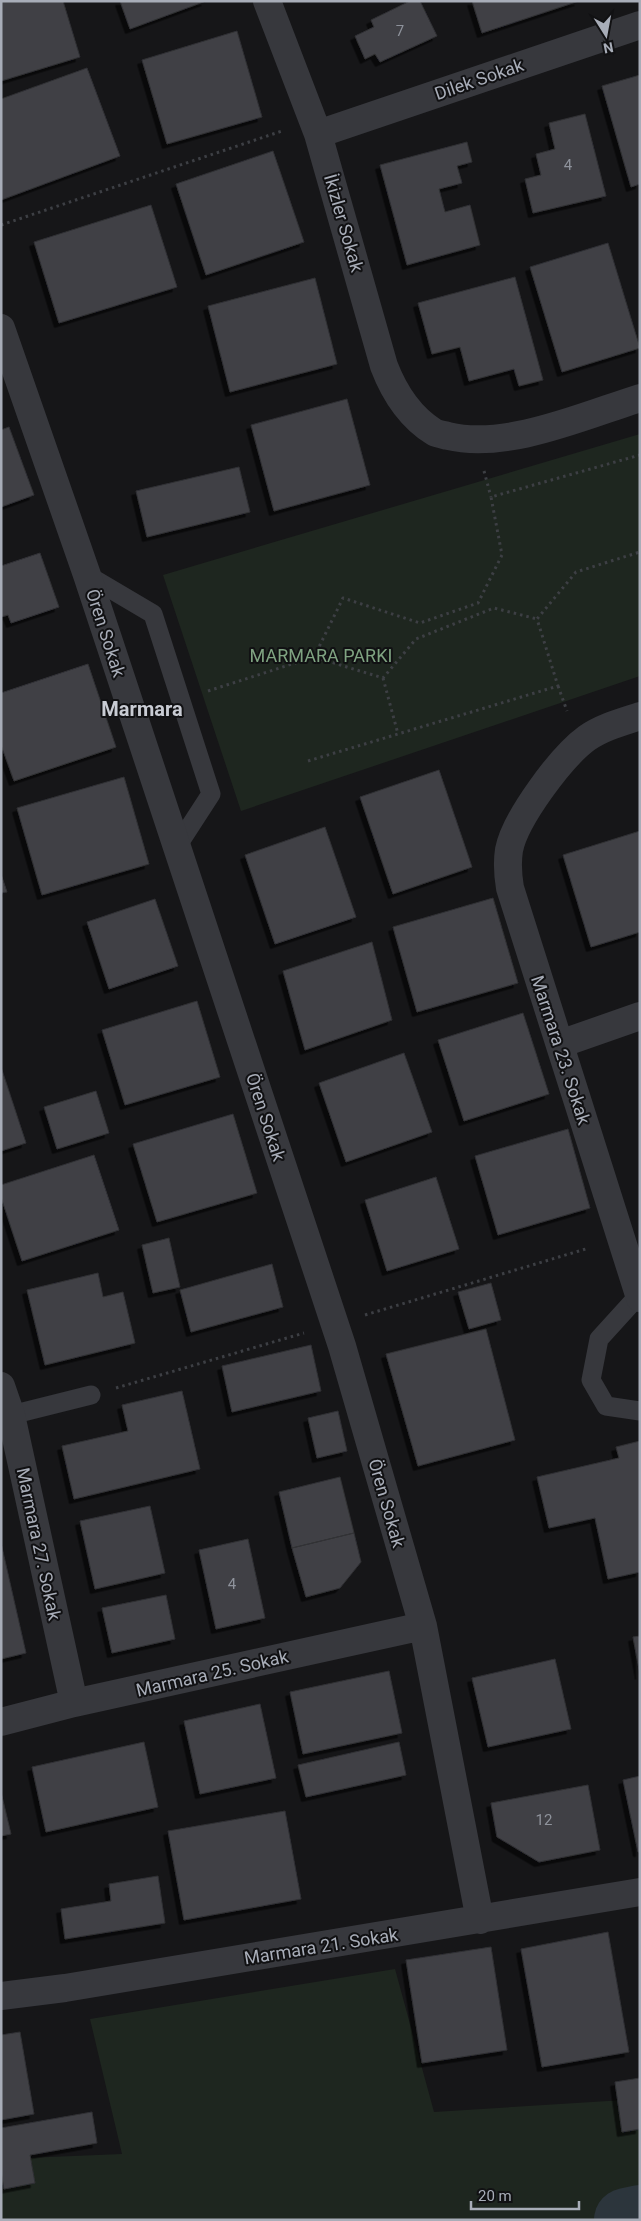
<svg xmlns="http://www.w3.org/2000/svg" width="641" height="2221" font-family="Roboto,sans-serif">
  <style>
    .green { fill: #1e261f }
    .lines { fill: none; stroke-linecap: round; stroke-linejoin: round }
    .river { stroke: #2c353c; stroke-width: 64 }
    .building { fill: #404145; stroke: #303034; filter: url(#shadow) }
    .path { stroke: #3d3f44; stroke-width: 3; stroke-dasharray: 2.5 4; stroke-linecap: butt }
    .service { stroke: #37383d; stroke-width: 19 }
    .minor { stroke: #37383d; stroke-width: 28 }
    .labels { text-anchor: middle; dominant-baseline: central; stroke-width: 4; stroke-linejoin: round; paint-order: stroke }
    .number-label { font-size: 15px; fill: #8e929b }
    .street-label { font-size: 18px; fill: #a8adb8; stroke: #111113 }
    .park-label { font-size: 18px; fill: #7fa381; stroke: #111113 }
    .quarter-label { font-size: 20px; font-weight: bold; fill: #c9ccd4; stroke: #111113 }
  </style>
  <defs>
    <filter id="shadow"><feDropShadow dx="-4.5" dy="4.5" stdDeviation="0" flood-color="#0009"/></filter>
  </defs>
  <rect width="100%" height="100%" fill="#161618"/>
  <path class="green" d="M640,434V676L241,811L163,575Z
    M395,1969L434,2112L640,2099V2220H1V2159L122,2154L90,2019Z"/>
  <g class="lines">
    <path class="river" d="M626,2220L640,2217"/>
  </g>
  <path class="building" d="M1,1H63L80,57L1,81Z
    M120,1H206L130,29Z
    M410,1H420L437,36L380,62L375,54L365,59L355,36L374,27L371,20Z
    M472,1H579L482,33Z
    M237,31L262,117L167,144L142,60Z
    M87,68L120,156L1,200V99Z
    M640,75V184L631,187L602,86Z
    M585,114L606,196L533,213L525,179L541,175L536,154L555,149L549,123Z
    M467,142L472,162L457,166L462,183L439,189L445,212L470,205L480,245L407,265L380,165Z
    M273,151L304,242L206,275L176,184Z
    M151,205L177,287L59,323L34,242Z
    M608,243L640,348L562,372L530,267Z
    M515,277L543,380L519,386L514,369L469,381L460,347L432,354L418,303Z
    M315,278L337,364L230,392L208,306Z
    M347,399L370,485L274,511L251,425Z
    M9,427L34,495L1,507V430Z
    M239,467L250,512L147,537L136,491Z
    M40,553L59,607L11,623L8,615L1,617V566Z
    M88,664L116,747L14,781L1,745V693Z
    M439,770L472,867L393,894L360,797Z
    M124,777L149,864L42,895L17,808Z
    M325,827L356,917L275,944L245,855Z
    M640,831V932L591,947L563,855Z
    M1,874L7,892L1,893Z
    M493,898L518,983L417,1012L393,927Z
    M155,899L178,966L109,989L87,922Z
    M372,942L392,1020L305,1050L283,971Z
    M197,1001L220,1077L125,1105L102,1030Z
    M523,1013L549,1094L464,1121L438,1040Z
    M404,1053L432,1132L346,1162L319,1083Z
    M1,1067L26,1143L1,1151Z
    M96,1091L109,1133L57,1149L44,1107Z
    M233,1114L257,1193L157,1222L133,1144Z
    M568,1129L590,1208L498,1235L475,1156Z
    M94,1155L119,1230L22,1261L1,1197V1185Z
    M436,1177L459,1249L387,1271L365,1200Z
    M169,1238L180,1287L153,1293L142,1245Z
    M272,1264L283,1307L191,1332L180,1290Z
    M98,1273L103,1297L123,1292L135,1343L45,1365L27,1290Z
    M491,1283L501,1320L469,1329L458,1292Z
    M486,1329L515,1440L418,1466L386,1354Z
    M311,1345L321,1391L232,1412L222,1366Z
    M182,1391L200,1469L74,1499L62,1446L128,1431L122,1405Z
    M338,1411L347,1451L317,1458L308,1418Z
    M640,1441V1572L608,1579L595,1518L549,1528L537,1477L619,1458L616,1447Z
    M340,1477L354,1533L292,1548L279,1492Z
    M150,1506L165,1573L95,1589L80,1521Z
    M354,1533L361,1562L340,1588L306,1597L292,1548Z
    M248,1539L265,1618L216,1629L199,1550Z
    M1,1543L26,1653L1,1659Z
    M166,1595L175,1639L112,1653L102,1608Z
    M640,1636V1675L633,1637Z
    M555,1659L571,1729L488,1747L472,1678Z
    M389,1671L402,1733L303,1754L290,1692Z
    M260,1704L276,1778L200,1794L184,1721Z
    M144,1742L158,1807L46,1832L32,1767Z
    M399,1742L406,1775L306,1797L298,1765Z
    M640,1776V1852H638L623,1780Z
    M588,1785L600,1850L539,1862L497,1837L491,1803Z
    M1,1792L11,1834L1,1836Z
    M285,1811L301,1899L184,1920L168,1831Z
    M158,1876L165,1923L65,1939L61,1909L111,1901L109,1884Z
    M608,1932L629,2052L542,2067L521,1949Z
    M491,1947L507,2050L422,2063L406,1960Z
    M20,2032L34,2114L1,2120V2035Z
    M640,2078V2129L622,2132L615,2082Z
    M92,2112L97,2143L30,2155L35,2183L4,2189L1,2171V2128Z"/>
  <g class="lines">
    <path class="path" d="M1,225L282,131
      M484,471L491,497
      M314,657L383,678L416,639L494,608L537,619
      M383,678L398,734
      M558,686L567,711
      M208,691L314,657L343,598L420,623L478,603L502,555L491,497L640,455
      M308,761L558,686L537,619L576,572L640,552
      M365,1315L589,1248
      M116,1388L304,1333"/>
    <path class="service" d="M87,575L153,614L211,794L176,848
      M639,1295L599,1339L591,1380L606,1406L640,1411
      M11,1415L91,1395"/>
    <path class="minor" d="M267,1L318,134L384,366C394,392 410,417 434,432C438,434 444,435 448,436C507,450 583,416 640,398
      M318,134L640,25
      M1,328L87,575L342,1346L423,1626L480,1920
      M640,716C622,722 603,727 587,738C561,757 515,819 509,850C507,863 508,876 510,888L640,1298
      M560,1044L640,1016
      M1,1386L11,1415L74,1703
      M1,1722L74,1703L423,1626
      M1,1996L65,1988L640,1892"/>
  </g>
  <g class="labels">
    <g class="number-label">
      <text x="400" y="31">7</text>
      <text x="568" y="165">4</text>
      <text x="232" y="1584">4</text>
      <text x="544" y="1820">12</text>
    </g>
    <g class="street-label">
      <text transform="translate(479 79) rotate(-19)">Dilek Sokak</text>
      <text transform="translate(344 223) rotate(74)">İkizler Sokak</text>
      <text transform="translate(106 633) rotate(72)">Ören Sokak</text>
      <text transform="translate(561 1050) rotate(72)">Marmara 23. Sokak</text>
      <text transform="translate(266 1117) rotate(72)">Ören Sokak</text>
      <text transform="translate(387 1503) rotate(74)">Ören Sokak</text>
      <text transform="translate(39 1544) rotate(78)">Marmara 27. Sokak</text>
      <text transform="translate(212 1673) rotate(-13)">Marmara 25. Sokak</text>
      <text transform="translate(321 1946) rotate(-9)">Marmara 21. Sokak</text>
    </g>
    <g class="park-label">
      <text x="321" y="655">MARMARA PARKI</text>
    </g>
    <g class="quarter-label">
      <text x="142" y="709">Marmara</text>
    </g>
  </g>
  <rect width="641" height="2221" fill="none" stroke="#a8adb8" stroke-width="5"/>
  <g transform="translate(606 35) rotate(169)" stroke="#111113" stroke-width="4" paint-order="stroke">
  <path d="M0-4L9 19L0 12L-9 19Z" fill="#a8adb8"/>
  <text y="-8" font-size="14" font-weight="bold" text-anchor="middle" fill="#a8adb8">N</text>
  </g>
  <path d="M471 2201v8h108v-8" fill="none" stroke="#a8adb8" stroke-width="2.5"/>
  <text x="478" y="2201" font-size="15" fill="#a8adb8" stroke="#111113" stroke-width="4" paint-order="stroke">20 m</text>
</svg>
